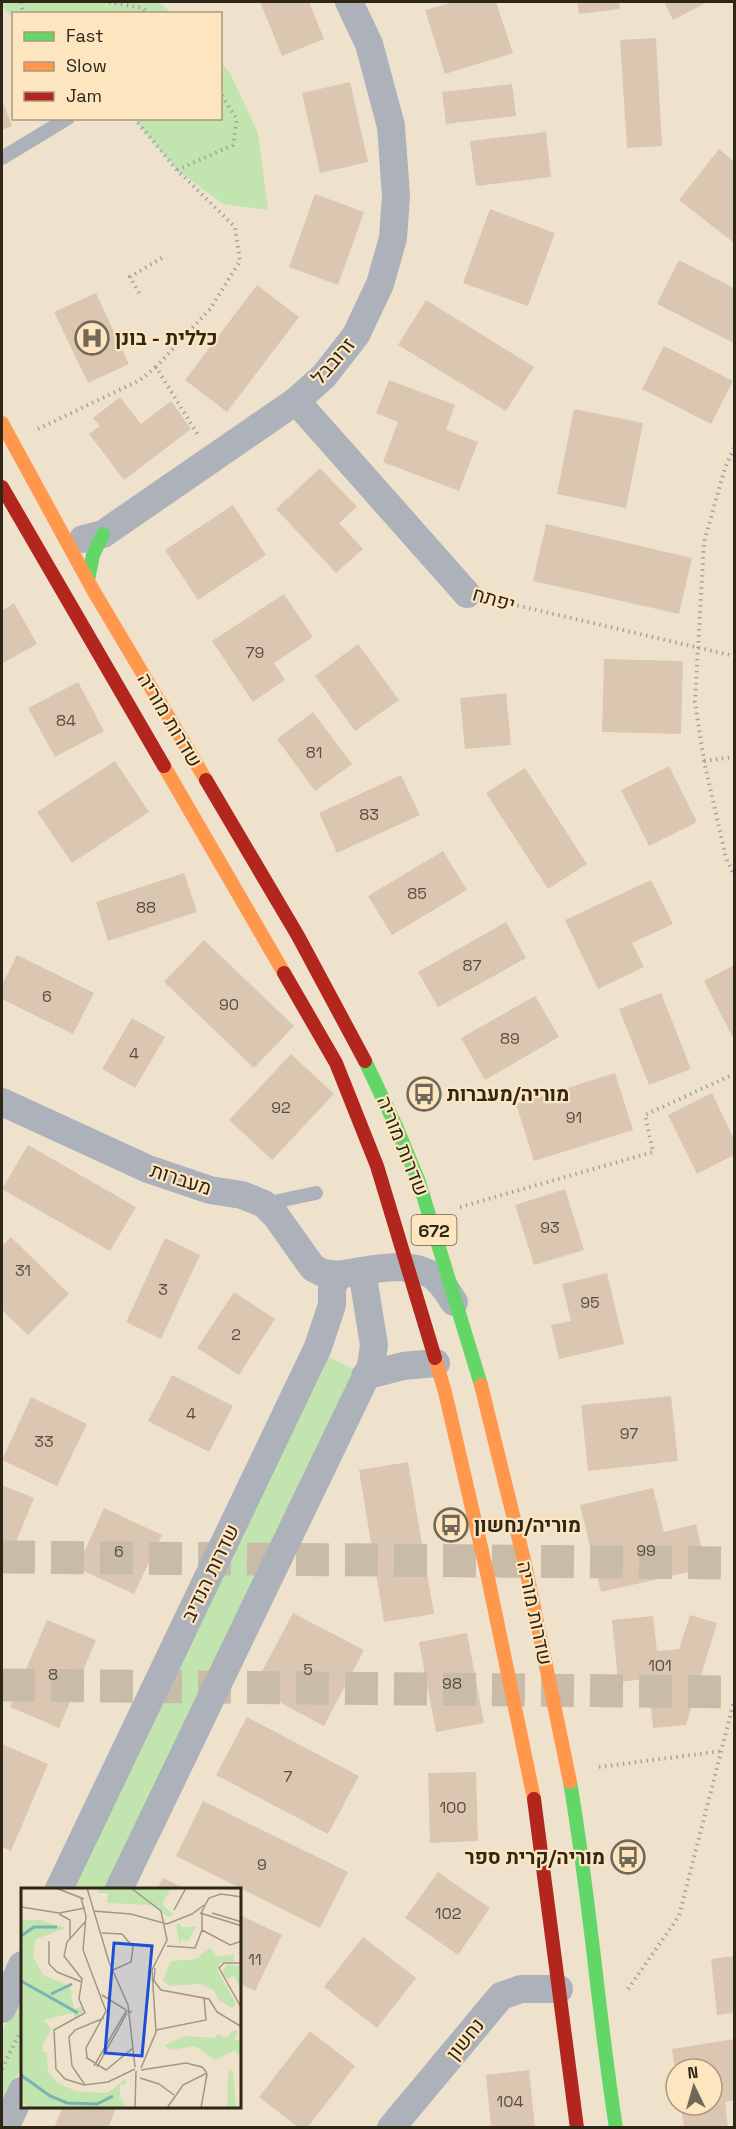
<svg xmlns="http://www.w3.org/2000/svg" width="736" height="2129" font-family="'Space Grotesk',Heebo,sans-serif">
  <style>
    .green { fill: #c2e4ae }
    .building { fill: #dbc7b1 }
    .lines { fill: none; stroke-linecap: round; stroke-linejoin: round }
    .highway-tunnel { stroke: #c8bca9; stroke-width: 33; stroke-dasharray: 33 16; stroke-linecap: butt }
    .path { stroke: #a4a4a5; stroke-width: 4; stroke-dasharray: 1.5 4.5; stroke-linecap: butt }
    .lane { stroke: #adb2ba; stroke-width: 14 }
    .street { stroke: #adb2ba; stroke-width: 28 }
    .fast { stroke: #63d668; stroke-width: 14 }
    .slow { stroke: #ff974d; stroke-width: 14 }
    .jam { stroke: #b3261e; stroke-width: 14 }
    .labels { text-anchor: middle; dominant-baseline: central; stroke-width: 4.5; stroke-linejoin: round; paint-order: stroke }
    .number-label { font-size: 16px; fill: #594e3e }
    .shield { fill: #fde6bf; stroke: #6c6049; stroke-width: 1.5 }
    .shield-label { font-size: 18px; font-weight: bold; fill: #2e2617 }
    .poi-label { font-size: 20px; font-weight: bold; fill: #2e2617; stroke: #fde6bf; text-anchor: start }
    .street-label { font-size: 20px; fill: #2e2617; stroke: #fde6bf }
    .inset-river { fill: none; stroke: #77b4b3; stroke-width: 3 }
    .inset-road { fill: none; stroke: #a29784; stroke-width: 1.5 }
    .view { fill: #1d4ed8; fill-opacity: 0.15; stroke: #1d4ed8; stroke-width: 3 }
    .inset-edge { fill: none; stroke: #2e2617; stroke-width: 3 }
  </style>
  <rect width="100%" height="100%" fill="#efe2cd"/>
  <path class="green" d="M2,2H158L172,13L14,14L13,19L2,6Z
    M221,63L230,73L258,133L268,210L223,204L177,170L134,119L220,118Z
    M327,1356L357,1371L107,1889H70Z
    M22,1988V2065L2,2108V2032Z"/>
  <path class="building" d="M260,2H309L324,39L282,56Z
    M453,2H496L513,53L445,74L425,10Z
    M577,2H619L620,9L579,14Z
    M664,2H708L673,20Z
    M656,38L662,146L627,148L620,40Z
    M350,82L368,162L320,173L302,93Z
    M512,84L516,116L446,124L442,92Z
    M2,100L12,126L2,130Z
    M546,132L551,177L476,186L470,141Z
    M719,149L734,161V243L679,200Z
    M315,194L364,212L338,285L289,267Z
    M490,209L555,233L528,306L463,283Z
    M679,260L734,288V343L657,304Z
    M257,285L299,317L227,412L185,380Z
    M96,293L129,364L88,383L54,312Z
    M426,300L534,367L506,411L398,345Z
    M664,346L733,381L711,424L642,389Z
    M389,380L455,405L446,430L478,442L459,491L383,462L398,422L376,413Z
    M120,397L141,424L171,401L191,429L124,480L89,434L100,426L93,418Z
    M574,409L643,423L626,508L557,494Z
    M320,468L357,507L339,523L363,549L336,573L276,509Z
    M233,505L266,555L198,600L165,550Z
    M546,524L692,558L679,614L533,581Z
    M284,594L313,637L274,663L285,680L253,702L212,641Z
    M14,603L37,644L3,663L2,611Z
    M358,644L399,700L355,731L315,676Z
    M604,659L683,661L681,734L602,732Z
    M78,682L104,731L55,757L28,708Z
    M506,693L511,745L465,749L460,698Z
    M313,712L352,764L315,791L277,739Z
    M115,761L149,812L72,863L37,812Z
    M669,766L697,822L649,846L621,790Z
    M525,768L587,864L548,889L486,793Z
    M401,775L420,815L337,853L319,813Z
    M443,851L467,890L392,935L368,896Z
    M184,873L197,912L108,941L96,902Z
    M651,880L673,924L632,943L644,967L598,989L565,920Z
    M506,922L526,958L438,1007L418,972Z
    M204,940L294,1026L254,1068L164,982Z
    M17,955L94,993L73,1034L2,999V985Z
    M734,965V1040L704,981Z
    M661,993L691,1069L649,1085L619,1009Z
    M535,996L559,1037L485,1080L461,1038Z
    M132,1018L165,1037L135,1088L102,1069Z
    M291,1054L334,1094L272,1160L229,1120Z
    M615,1073L633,1130L534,1161L516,1104Z
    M712,1093L734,1139V1155L697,1174L668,1115Z
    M28,1145L136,1207L110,1251L2,1189Z
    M565,1189L584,1250L534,1265L515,1205Z
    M11,1237L69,1294L28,1335L2,1310V1246Z
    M165,1238L200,1255L161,1339L126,1322Z
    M607,1273L624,1344L559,1359L551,1325L571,1321L562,1284Z
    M234,1292L275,1319L239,1375L197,1348Z
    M172,1375L233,1406L209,1452L148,1421Z
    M671,1396L678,1461L588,1471L581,1405Z
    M31,1397L87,1424L57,1486L2,1460Z
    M408,1462L434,1614L384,1622L359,1470Z
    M2,1485L34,1498L2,1576Z
    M653,1488L664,1532L696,1524L706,1568L601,1592L580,1505Z
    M104,1508L162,1535L134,1594L77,1568Z
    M293,1613L364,1650L324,1726L253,1688Z
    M690,1615L717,1623L686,1725L653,1728L648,1679L618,1682L612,1620L653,1616L657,1651L679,1649Z
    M47,1620L96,1640L59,1728L10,1707Z
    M467,1633L484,1723L436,1732L419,1642Z
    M247,1717L359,1776L328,1834L216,1775Z
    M2,1744L48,1764L11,1851L2,1847Z
    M476,1772L478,1841L430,1843L428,1773Z
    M203,1801L348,1872L320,1928L176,1856Z
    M438,1872L490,1908L458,1955L405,1918Z
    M163,1878L186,1889H157Z
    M240,1915L282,1935L255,1991L240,1984Z
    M363,1937L416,1978L377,2028L324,1987Z
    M734,1956V2013L717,2015L711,1959Z
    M310,2031L355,2066L307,2128H299L259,2097Z
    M734,2039V2100L725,2102L728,2128H684L681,2105H712V2069H675L672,2049Z
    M529,2070L535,2128H491L486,2075Z
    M63,2106H117L108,2128H54Z"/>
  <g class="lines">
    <path class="highway-tunnel" d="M2,1557L734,1563
      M2,1685L734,1692"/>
    <path class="path" d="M21,2L23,14
      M109,2L143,8L149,14
      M134,118L177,170L235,227L240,261L210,309L156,367L198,435
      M177,170L233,145L237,119L220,93
      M139,293L130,277L165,256
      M38,429L140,380L156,367
      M734,448L725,468L704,542L695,702L704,761L726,858L734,875
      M494,600L734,656
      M704,761L734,757
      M460,1207L653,1152L645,1115L734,1074
      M599,1767L722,1751
      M628,1989L679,1916L734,1701
      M2,2069L20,2032"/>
    <path class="lane" d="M2,158L68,118
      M264,1204L316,1193"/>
    <path class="street" d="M296,401L467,594
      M83,539L103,534L296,401L324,376L356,335L380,284L393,238L396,196L391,126L369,44L349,2
      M2,1102L148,1169L210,1190L242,1195L264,1204L276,1216L313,1268L323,1273L338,1275
      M365,1376L403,1366L436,1363
      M59,1889L318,1347L332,1305V1288L338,1275C365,1271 409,1259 433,1276C442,1282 448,1293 454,1302
      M119,1889L371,1366L374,1345L362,1271
      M2,2009L22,1965
      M5,2128L22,2091
      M391,2128L501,1996L521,1989H559"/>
    <path class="fast" d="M88,580L93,555L103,534
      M365,1061L396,1126L419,1182L481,1385
      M570,1782C590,1897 598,2013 616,2128"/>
    <path class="slow" d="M2,423L93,590L206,780
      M164,766L284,973
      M435,1358L445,1392L487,1573L534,1799
      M481,1385L525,1564L570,1782"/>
    <path class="jam" d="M2,487L164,766
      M206,780L298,936L365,1061
      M284,973L336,1063L377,1166L435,1358
      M534,1799L577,2128"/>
  </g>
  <defs>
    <symbol id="hospital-ring" viewBox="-11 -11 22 22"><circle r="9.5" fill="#fde6bf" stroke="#726857" stroke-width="1.5"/><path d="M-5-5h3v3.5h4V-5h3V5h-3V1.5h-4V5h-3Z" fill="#726857"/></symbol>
    <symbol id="bus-ring" viewBox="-11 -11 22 22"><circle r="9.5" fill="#fde6bf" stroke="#726857" stroke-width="1.5"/><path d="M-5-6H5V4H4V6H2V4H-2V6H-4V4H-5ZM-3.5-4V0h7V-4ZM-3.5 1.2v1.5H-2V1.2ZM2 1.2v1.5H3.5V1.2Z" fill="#726857"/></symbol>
  </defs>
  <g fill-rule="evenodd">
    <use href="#hospital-ring" x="73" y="319" width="38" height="38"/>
    <use href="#bus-ring" x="405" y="1075" width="38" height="38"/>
    <use href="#bus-ring" x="432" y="1506" width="38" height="38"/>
    <use href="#bus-ring" x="609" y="1838" width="38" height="38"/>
  </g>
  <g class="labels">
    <g class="number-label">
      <text x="255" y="652">79</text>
      <text x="66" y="720">84</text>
      <text x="314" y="752">81</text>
      <text x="369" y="814">83</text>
      <text x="417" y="893">85</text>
      <text x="146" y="907">88</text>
      <text x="472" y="965">87</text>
      <text x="47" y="996">6</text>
      <text x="229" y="1004">90</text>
      <text x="510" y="1038">89</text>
      <text x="134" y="1053">4</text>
      <text x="281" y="1107">92</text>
      <text x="574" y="1117">91</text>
      <text x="550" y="1227">93</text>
      <text x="23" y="1270">31</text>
      <text x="163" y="1289">3</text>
      <text x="590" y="1302">95</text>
      <text x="236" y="1334">2</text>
      <text x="191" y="1413">4</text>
      <text x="629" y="1433">97</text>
      <text x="44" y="1441">33</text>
      <text x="646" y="1550">99</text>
      <text x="119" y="1551">6</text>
      <text x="660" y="1665">101</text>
      <text x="308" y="1669">5</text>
      <text x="53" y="1674">8</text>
      <text x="452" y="1683">98</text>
      <text x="288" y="1776">7</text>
      <text x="453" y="1807">100</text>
      <text x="262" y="1864">9</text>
      <text x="448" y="1913">102</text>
      <text x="255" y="1959">11</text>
      <text x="510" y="2101">104</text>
    </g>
    <rect class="shield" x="411.5" y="1215" width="45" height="30" rx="4.5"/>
    <g class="shield-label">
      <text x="434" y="1230">672</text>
    </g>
    <g class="poi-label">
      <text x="115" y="338">כללית - בונן</text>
      <text x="447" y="1094">מוריה/מעברות</text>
      <text x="474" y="1525">מוריה/נחשון</text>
      <text x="605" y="1857" text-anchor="end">מוריה/קרית ספר</text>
    </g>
    <g class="street-label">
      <text transform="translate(333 361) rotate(-49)">זרובבל</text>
      <text transform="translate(494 599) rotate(16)">יפתח</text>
      <text transform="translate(170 720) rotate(59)">שדרות מוריה</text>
      <text transform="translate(403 1146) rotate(68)">שדרות מוריה</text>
      <text transform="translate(181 1179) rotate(18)">מעברות</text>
      <text transform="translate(210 1573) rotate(-64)">שדרות הנדיב</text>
      <text transform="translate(535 1613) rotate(78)">שדרות מוריה</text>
      <text transform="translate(465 2039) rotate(-51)">נחשון</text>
    </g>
  </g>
  <g transform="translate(21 1888)">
    <rect width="220" height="220" fill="#efe2cd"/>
    <path d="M79,0H150L141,16L153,27L147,29L131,17L86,15L87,5H76ZM0,32H19L45,40L15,51L12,68L22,87L49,98L53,121L60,119L63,124L54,130L52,125L22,132L31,141L21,157L22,164H26L27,184L37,195L54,203L79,205L88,204L105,190V196L99,197V209L105,220H9L0,213ZM158,35L161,39H180H175L167,53L160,51L159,60L155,37ZM189,60L197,69L213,66L212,74L199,75L196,81L215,116L211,120L197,112L193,102L179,96L148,98L142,92L150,73L175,71ZM206,77L220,78V101L213,88L206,91L201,83ZM213,142L217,144L213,152L220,153V167L213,163L194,172L174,158L149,162L144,157L164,148L194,150L197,146L205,150ZM212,182L215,220H194L206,219L207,184Z" fill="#c2e4ae"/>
    <path class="inset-river" d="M0,48L13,39H36M0,93L57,125M30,106L51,96M0,187L29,208L46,215L76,216L92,208"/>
    <path class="inset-road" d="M35,0L63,11M66,0L88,74L107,117L114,179M110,0L140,23L146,52L131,82L135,144L120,180M60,10L65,28L62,62L85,123L65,160L66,170L85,182L112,160M0,19L38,25L64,20M153,22L165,0M72,23L110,26L146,36L171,26L183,17M179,25L221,38M191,25L221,34M38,26L49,32V50M64,34L46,54L43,68L61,91L58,111L64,125L33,142L35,181L44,191L63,197L87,194L114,181M181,42L209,57L221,53M81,45L101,46L112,59L110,74L92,82M28,53V76L36,84L61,94M146,58L174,60L181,42V23L188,10L200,6L221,9M221,75H203L198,80L221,121M134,80L133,93L140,102L188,111L196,124L221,139M81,107L105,122M135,142L185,132L183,110M73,178L105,123L111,124M76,179L106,125M120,182L165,175L181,179L186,185M119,190L138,196L153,207M64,197L51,178L48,149L54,142L83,130M114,220L115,183M146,220L162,197L186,185M180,220L186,186"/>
    <path class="view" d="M93,55L131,58L121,168L84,165Z"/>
    <rect width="220" height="220" class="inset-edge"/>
  </g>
  <rect width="736" height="2129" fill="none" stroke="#2e2617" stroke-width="6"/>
  <rect x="12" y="12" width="210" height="108" fill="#fde6bf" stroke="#aa997c" stroke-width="1.5"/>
  <rect x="24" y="32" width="30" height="9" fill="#63d668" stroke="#aa997c" stroke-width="1.5"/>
  <text x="66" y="42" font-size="18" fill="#2e2617">Fast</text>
  <rect x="24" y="62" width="30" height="9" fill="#ff974d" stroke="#aa997c" stroke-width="1.5"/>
  <text x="66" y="72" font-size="18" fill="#2e2617">Slow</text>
  <rect x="24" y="92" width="30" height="9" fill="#b3261e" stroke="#aa997c" stroke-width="1.5"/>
  <text x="66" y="102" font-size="18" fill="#2e2617">Jam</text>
  <g transform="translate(694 2087) rotate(355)"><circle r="28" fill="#fde6bf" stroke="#aa997c" stroke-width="1.5"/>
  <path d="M0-4.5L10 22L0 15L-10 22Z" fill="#726857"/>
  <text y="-9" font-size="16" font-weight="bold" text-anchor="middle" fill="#2e2617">N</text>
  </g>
</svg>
